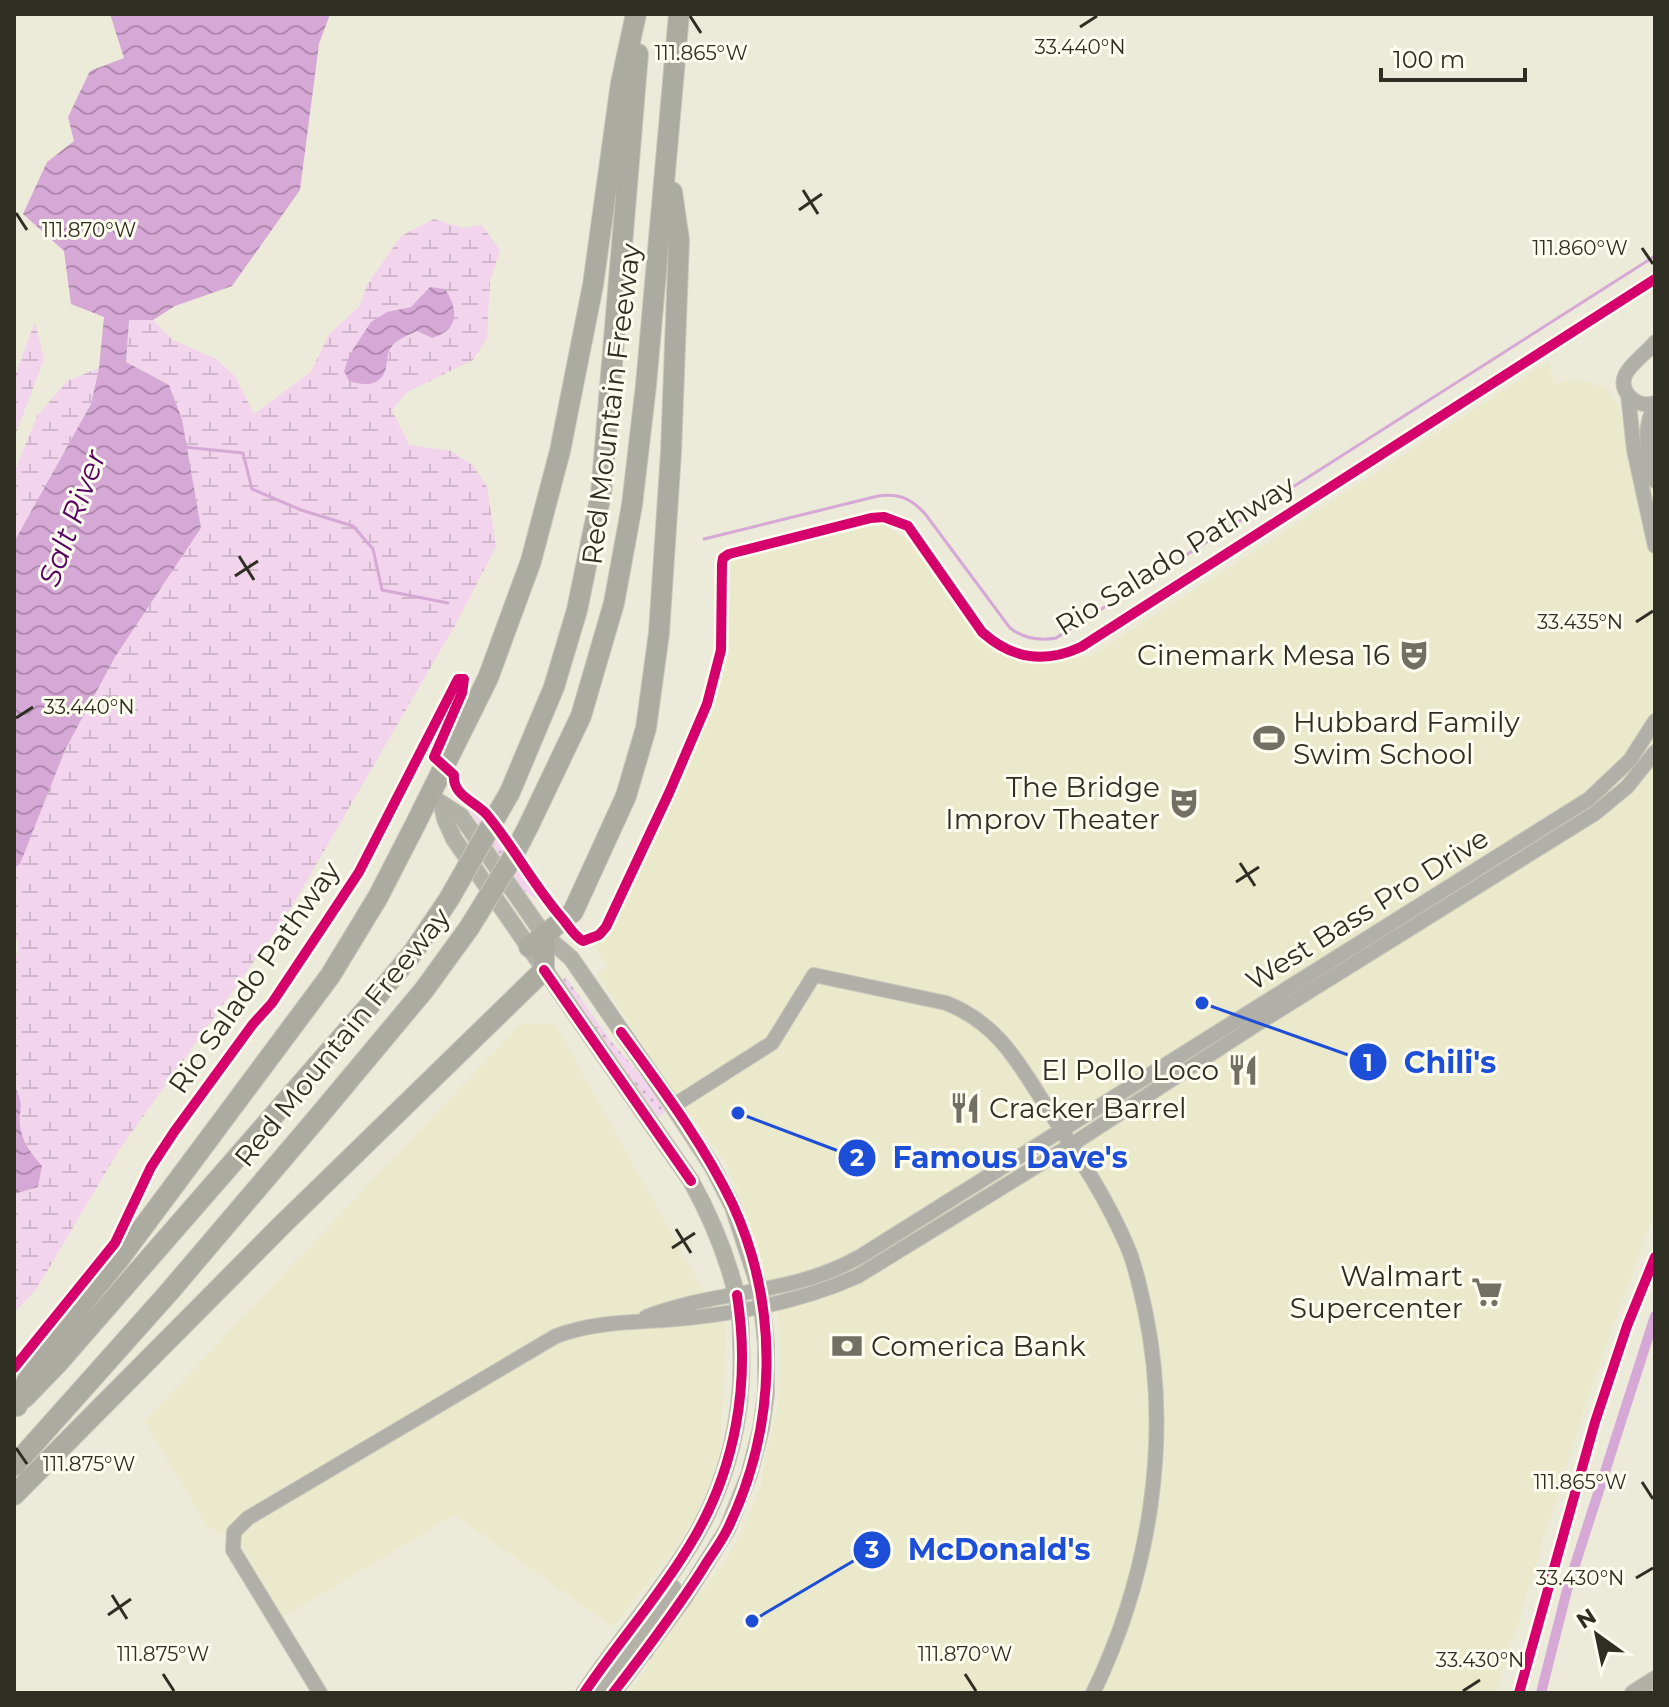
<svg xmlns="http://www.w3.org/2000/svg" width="1669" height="1707" font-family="Montserrat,sans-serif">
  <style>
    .built { fill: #ebe9cb }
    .grass { fill: url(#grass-dots) }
    .wetland { fill: url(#wetland-marsh); fill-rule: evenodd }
    .water { fill: url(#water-waves) }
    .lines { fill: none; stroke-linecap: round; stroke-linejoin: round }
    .stream { stroke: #d6a8d6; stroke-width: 3 }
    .canal { stroke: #d6a8d6; stroke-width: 10 }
    .minor-casing { stroke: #c8c7ba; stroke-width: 16 }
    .major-casing { stroke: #c8c7ba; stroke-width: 18 }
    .highway-casing { stroke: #c8c7ba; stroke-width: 22 }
    .minor { stroke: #b0b0a9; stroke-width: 14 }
    .major { stroke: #b2b1a7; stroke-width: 16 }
    .highway { stroke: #acaba2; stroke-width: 20 }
    .highway-bridge-casing { stroke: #c8c7ba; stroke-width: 22; stroke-linecap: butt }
    .highway-bridge { stroke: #acaba2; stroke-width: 20 }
    .cycleway-casing { stroke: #fefdf0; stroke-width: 15 }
    .cycleway { stroke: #d6006c; stroke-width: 10 }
    .ticks { fill: none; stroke: #2f2e22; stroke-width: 3 }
    .labels { text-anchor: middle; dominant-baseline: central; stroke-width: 6; stroke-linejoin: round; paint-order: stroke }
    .street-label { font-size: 28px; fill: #2f2e22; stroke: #fefdf0 }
    .poi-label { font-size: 28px; fill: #2f2e22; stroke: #fefdf0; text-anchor: end }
    .water-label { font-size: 30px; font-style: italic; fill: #560261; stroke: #fefdf0 }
    .ticks-label { font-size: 20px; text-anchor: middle; fill: #2f2e22; stroke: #fefdf0; stroke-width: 6; stroke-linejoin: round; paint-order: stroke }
    .leader { fill: none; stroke: #1d4ed8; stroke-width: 3 }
    .callout-dot { fill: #1d4ed8; stroke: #fefdf0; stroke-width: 3 }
    .mark-label { font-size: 24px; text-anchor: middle; font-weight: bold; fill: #fff }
    .callout-label { font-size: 30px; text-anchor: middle; font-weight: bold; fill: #1d4ed8; stroke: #fefdf0; stroke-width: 6; stroke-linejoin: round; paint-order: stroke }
  </style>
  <defs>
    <pattern id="grass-dots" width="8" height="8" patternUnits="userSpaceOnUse" patternTransform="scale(2)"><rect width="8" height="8" fill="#f2d4ed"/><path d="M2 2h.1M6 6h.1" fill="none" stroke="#d0b6cb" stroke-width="1.8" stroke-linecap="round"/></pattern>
    <pattern id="wetland-marsh" width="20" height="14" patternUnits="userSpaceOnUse" patternTransform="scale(2)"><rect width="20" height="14" fill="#f2d4ed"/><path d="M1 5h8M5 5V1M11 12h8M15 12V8" fill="none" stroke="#d0b6cb"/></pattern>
    <pattern id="water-waves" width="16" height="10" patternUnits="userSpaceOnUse" patternTransform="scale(2)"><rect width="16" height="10" fill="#d6a8d6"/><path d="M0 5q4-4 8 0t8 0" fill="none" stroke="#ae89ad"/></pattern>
  </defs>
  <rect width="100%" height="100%" fill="#ecebd9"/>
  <path class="built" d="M1549,361L1554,384L1578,379L1605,388L1619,407L1626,443L1655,446V1211L1595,1376L1496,1693H631L659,1647L726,1560L743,1529L759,1490L780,1393L779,1321L757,1242L727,1164L673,1091L597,974L608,967L592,942L608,930L678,781L713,695L725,644L728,573L731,558L880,523L915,544L943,587L946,586L976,635L994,652L1018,662L1032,665L1055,663L1075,655L1078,658L1094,654Z
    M521,1024H555L719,1319L727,1325L720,1451L710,1483L697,1514L680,1542L613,1627L455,1515L283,1617L240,1544L206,1525L145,1421Z"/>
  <path class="grass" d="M460,796L467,804L481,813L545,904L524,891Z
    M565,976L611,1041L651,1087L666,1112L657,1118L562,983Z"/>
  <path class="wetland" d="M434,219L463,228L482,225L500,250L490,281L487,338L473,360L407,392L392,410L409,445L451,451L473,465L487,487L496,547L454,627L285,918L119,1150L37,1288L14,1313V1194L38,1187L42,1166C34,1155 24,1145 21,1131C16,1112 26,1109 14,1085V957L18,952V941L14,936V868L20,863L65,750L115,657L201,528L182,419L169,385L126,362L129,320H153L173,340L216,359L235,376L254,414L311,372L329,334L359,307L367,285L401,236ZM411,307L432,338L417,331L398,340L389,350L387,312Z
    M35,322L44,359L14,438V378Z
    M99,368L91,404L14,542V473L37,416L67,381Z"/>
  <path class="water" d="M110,14H330L319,44L300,190L232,286L175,306L153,320H129L126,362L169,385L182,419L201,528L115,657L65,750L20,864L14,868V542L91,404L99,368L104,317L71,304L64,251L23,214L47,162L74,141L68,117L90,71L124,58Z
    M430,287L445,289C459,310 459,330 432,338L417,331C407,336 396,339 390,349C387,355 387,362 386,368C381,387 364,386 349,381L344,371L350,354L371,322L387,312L411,307Z
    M14,1085C27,1109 16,1111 21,1131C24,1145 33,1155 42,1166L38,1187L14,1194Z"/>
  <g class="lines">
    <path class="stream" d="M184,447L243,453L252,489L301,510L353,526L373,549L382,590L448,603
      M704,539L878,496C900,493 912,499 926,515L1010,628C1024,639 1039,641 1056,638L1655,256"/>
    <path class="canal" d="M1541,1693L1567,1590L1655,1316"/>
    <defs>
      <path id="minor" d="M1655,342C1644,358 1608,375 1631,398C1639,405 1646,405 1655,403
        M1628,395L1634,450L1655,546
        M1655,406C1641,429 1649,456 1655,481
        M673,1106L772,1043L814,975L946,1003C1003,1025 1023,1072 1055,1120C1081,1160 1108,1201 1127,1246C1136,1266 1140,1289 1145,1310C1172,1438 1150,1576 1093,1693
        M646,1317C718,1289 792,1296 861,1256L1589,799L1630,760L1655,721
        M320,1693L233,1550L234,1532L248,1518L556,1336C590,1323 629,1322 665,1320C731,1315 798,1303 858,1276L1071,1145L1257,1024L1594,814L1627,787L1655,752"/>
      <path id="major" d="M430,796L461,816L544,935L571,958L673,1106L712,1166L733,1207L760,1290L766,1343V1394L761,1429L749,1475L727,1530L684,1598L613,1693
        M442,805L445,819L454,839L691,1181C711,1217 726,1253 736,1293C740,1309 741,1326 741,1342C745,1415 727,1488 687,1550C655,1600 617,1644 584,1693
        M645,1652L640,1638L673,1588
        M599,1693C612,1675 633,1658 625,1636
        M1633,1693L1655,1679"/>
      <path id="highway" d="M510,792L554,687L577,610L601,494L638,54
        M528,827L581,716L614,603L632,505L646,385L679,14
        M529,947L573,912L626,796L646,728L659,633L671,452L679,240L672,192
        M24,1398L58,1363L369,1006L414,951L449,899
        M17,1406L34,1364L120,1258L330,976L378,897L415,825L488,678L531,561L560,451L593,285L621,83L636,14
        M14,1466L170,1291L318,1117L424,990L469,928
        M14,1495L284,1223L544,970V935"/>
    </defs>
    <use href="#minor" class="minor-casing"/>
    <use href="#major" class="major-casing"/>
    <use href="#highway" class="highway-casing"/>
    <use href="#minor" class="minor"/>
    <use href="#major" class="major"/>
    <use href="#highway" class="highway"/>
    <defs>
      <path id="highway-bridge" d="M449,899L510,792
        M469,928L511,860L528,827"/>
    </defs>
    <use href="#highway-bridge" class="highway-bridge-casing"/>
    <use href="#highway-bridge" class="highway-bridge"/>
    <defs>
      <path id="cycleway" d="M544,970L691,1181
        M14,1368L115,1243L151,1167L174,1132L253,1024L272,1003L324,925L359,872L458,679H464L462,693L434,757L454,775C452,796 477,802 488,816C514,848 535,887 562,918C569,926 573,935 583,941L599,935L606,927L669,793L707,704L721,650L722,564L723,558L729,554L871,518L884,517L908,526L982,632C1012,659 1044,664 1081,647L1655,279
        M584,1693C617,1644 657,1599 688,1548C736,1472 751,1383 737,1295
        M613,1693C644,1653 675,1612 702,1570C710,1556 721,1543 728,1528C777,1427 780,1308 733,1205C704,1144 661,1087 621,1032
        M1519,1693L1595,1422L1627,1326L1655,1257"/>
    </defs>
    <use href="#cycleway" class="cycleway-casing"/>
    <use href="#cycleway" class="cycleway"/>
  </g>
  <path class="ticks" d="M690,16L701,33M1080,27L1097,16M803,190L818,214M799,210L822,194M16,213L27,230M1642,248L1653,264M239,556L254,580M235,576L258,561M1636,622L1653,611M16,718L33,707M1240,863L1255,886M1236,882L1259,867M676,1229L691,1253M672,1248L695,1233M16,1448L27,1464M1642,1482L1653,1499M1636,1578L1653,1568M112,1595L127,1619M108,1615L131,1599M163,1674L174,1691M965,1674L976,1691M1463,1691L1480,1680"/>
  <defs>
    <symbol id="theatre-bare" viewBox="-9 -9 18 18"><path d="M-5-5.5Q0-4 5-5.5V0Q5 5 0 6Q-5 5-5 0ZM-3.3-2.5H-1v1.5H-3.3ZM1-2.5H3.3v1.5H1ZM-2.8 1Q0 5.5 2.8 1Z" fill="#717062" stroke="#fefdf0" stroke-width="2.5" paint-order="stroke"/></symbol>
    <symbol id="stadium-bare" viewBox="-9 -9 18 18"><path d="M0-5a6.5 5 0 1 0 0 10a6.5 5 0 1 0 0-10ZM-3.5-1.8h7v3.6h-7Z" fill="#717062" stroke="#fefdf0" stroke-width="2.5" paint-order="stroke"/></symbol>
    <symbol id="restaurant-bare" viewBox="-9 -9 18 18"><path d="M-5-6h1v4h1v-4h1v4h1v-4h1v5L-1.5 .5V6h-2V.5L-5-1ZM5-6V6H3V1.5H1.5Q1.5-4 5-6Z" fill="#717062" stroke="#fefdf0" stroke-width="2.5" paint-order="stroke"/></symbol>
    <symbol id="supermarket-bare" viewBox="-9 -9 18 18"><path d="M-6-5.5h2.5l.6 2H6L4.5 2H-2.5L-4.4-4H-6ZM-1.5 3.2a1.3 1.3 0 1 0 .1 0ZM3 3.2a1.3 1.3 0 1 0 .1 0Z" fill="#717062" stroke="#fefdf0" stroke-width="2.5" paint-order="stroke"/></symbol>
    <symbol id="bank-bare" viewBox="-9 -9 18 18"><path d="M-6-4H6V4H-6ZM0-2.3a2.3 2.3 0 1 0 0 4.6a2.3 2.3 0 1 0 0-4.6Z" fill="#717062" stroke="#fefdf0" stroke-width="2.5" paint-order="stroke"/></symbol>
  </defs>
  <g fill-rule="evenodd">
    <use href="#theatre-bare" x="1392" y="633" width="44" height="44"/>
    <use href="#stadium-bare" x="1247" y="716" width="44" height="44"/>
    <use href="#theatre-bare" x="1162" y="781" width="44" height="44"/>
    <use href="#restaurant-bare" x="1221" y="1048" width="44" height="44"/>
    <use href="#restaurant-bare" x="943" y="1086" width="44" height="44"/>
    <use href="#supermarket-bare" x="1465" y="1270" width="44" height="44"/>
    <use href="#bank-bare" x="825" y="1324" width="44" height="44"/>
  </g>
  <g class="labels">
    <g class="street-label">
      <text transform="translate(611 404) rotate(-83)">Red Mountain Freeway</text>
      <text transform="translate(1175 555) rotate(-32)">Rio Salado Pathway</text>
      <text transform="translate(1367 909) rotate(-32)">West Bass Pro Drive</text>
      <text transform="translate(254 977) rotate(-55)">Rio Salado Pathway</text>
      <text transform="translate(342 1037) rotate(-51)">Red Mountain Freeway</text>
    </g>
    <g class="poi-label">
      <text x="1390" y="655">Cinemark Mesa 16</text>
      <text x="1293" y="722" text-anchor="start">Hubbard Family<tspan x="1293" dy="32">Swim School</tspan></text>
      <text x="1160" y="787">The Bridge<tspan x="1160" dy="32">Improv Theater</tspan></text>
      <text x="1219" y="1070">El Pollo Loco</text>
      <text x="989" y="1108" text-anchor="start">Cracker Barrel</text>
      <text x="1463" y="1276">Walmart<tspan x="1463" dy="32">Supercenter</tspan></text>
      <text x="871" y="1346" text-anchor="start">Comerica Bank</text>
    </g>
    <g class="water-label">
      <text transform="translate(72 518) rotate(-70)">Salt River</text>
    </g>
  </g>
  <g class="ticks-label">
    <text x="1080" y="54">33.440°N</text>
    <text x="701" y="60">111.865°W</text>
    <text x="89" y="237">111.870°W</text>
    <text x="1580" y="255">111.860°W</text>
    <text x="1580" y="629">33.435°N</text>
    <text x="89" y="714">33.440°N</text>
    <text x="89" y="1471">111.875°W</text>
    <text x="1580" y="1489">111.865°W</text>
    <text x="1580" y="1585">33.430°N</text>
    <text x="163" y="1661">111.875°W</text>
    <text x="965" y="1661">111.870°W</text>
    <text x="1480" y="1667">33.430°N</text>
  </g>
  <path class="leader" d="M1202 1003L1368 1062M738 1113L857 1158M752 1621L872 1550"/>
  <g class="callout-dot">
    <circle cx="1202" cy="1003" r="8"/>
    <circle cx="738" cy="1113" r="8"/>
    <circle cx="752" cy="1621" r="8"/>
    <circle cx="1368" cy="1062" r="20"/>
    <circle cx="857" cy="1158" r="20"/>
    <circle cx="872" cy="1550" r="20"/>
  </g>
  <g class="mark-label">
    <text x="1368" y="1071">1</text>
    <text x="857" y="1166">2</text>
    <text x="872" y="1558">3</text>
  </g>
  <g class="callout-label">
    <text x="1450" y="1073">Chili's</text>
    <text x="1010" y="1168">Famous Dave's</text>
    <text x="999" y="1560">McDonald's</text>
  </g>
  <rect width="1669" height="1707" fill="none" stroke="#2f2e22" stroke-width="32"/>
  <g transform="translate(1597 1635) rotate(327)" stroke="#fefdf0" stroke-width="6" paint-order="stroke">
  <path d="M0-6L14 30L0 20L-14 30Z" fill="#2f2e22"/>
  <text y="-12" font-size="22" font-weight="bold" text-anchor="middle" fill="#2f2e22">N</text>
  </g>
  <path d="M1381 68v12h144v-12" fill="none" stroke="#2f2e22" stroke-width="4"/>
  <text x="1393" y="68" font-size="24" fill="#2f2e22" stroke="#fefdf0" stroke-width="6" paint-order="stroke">100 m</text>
</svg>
